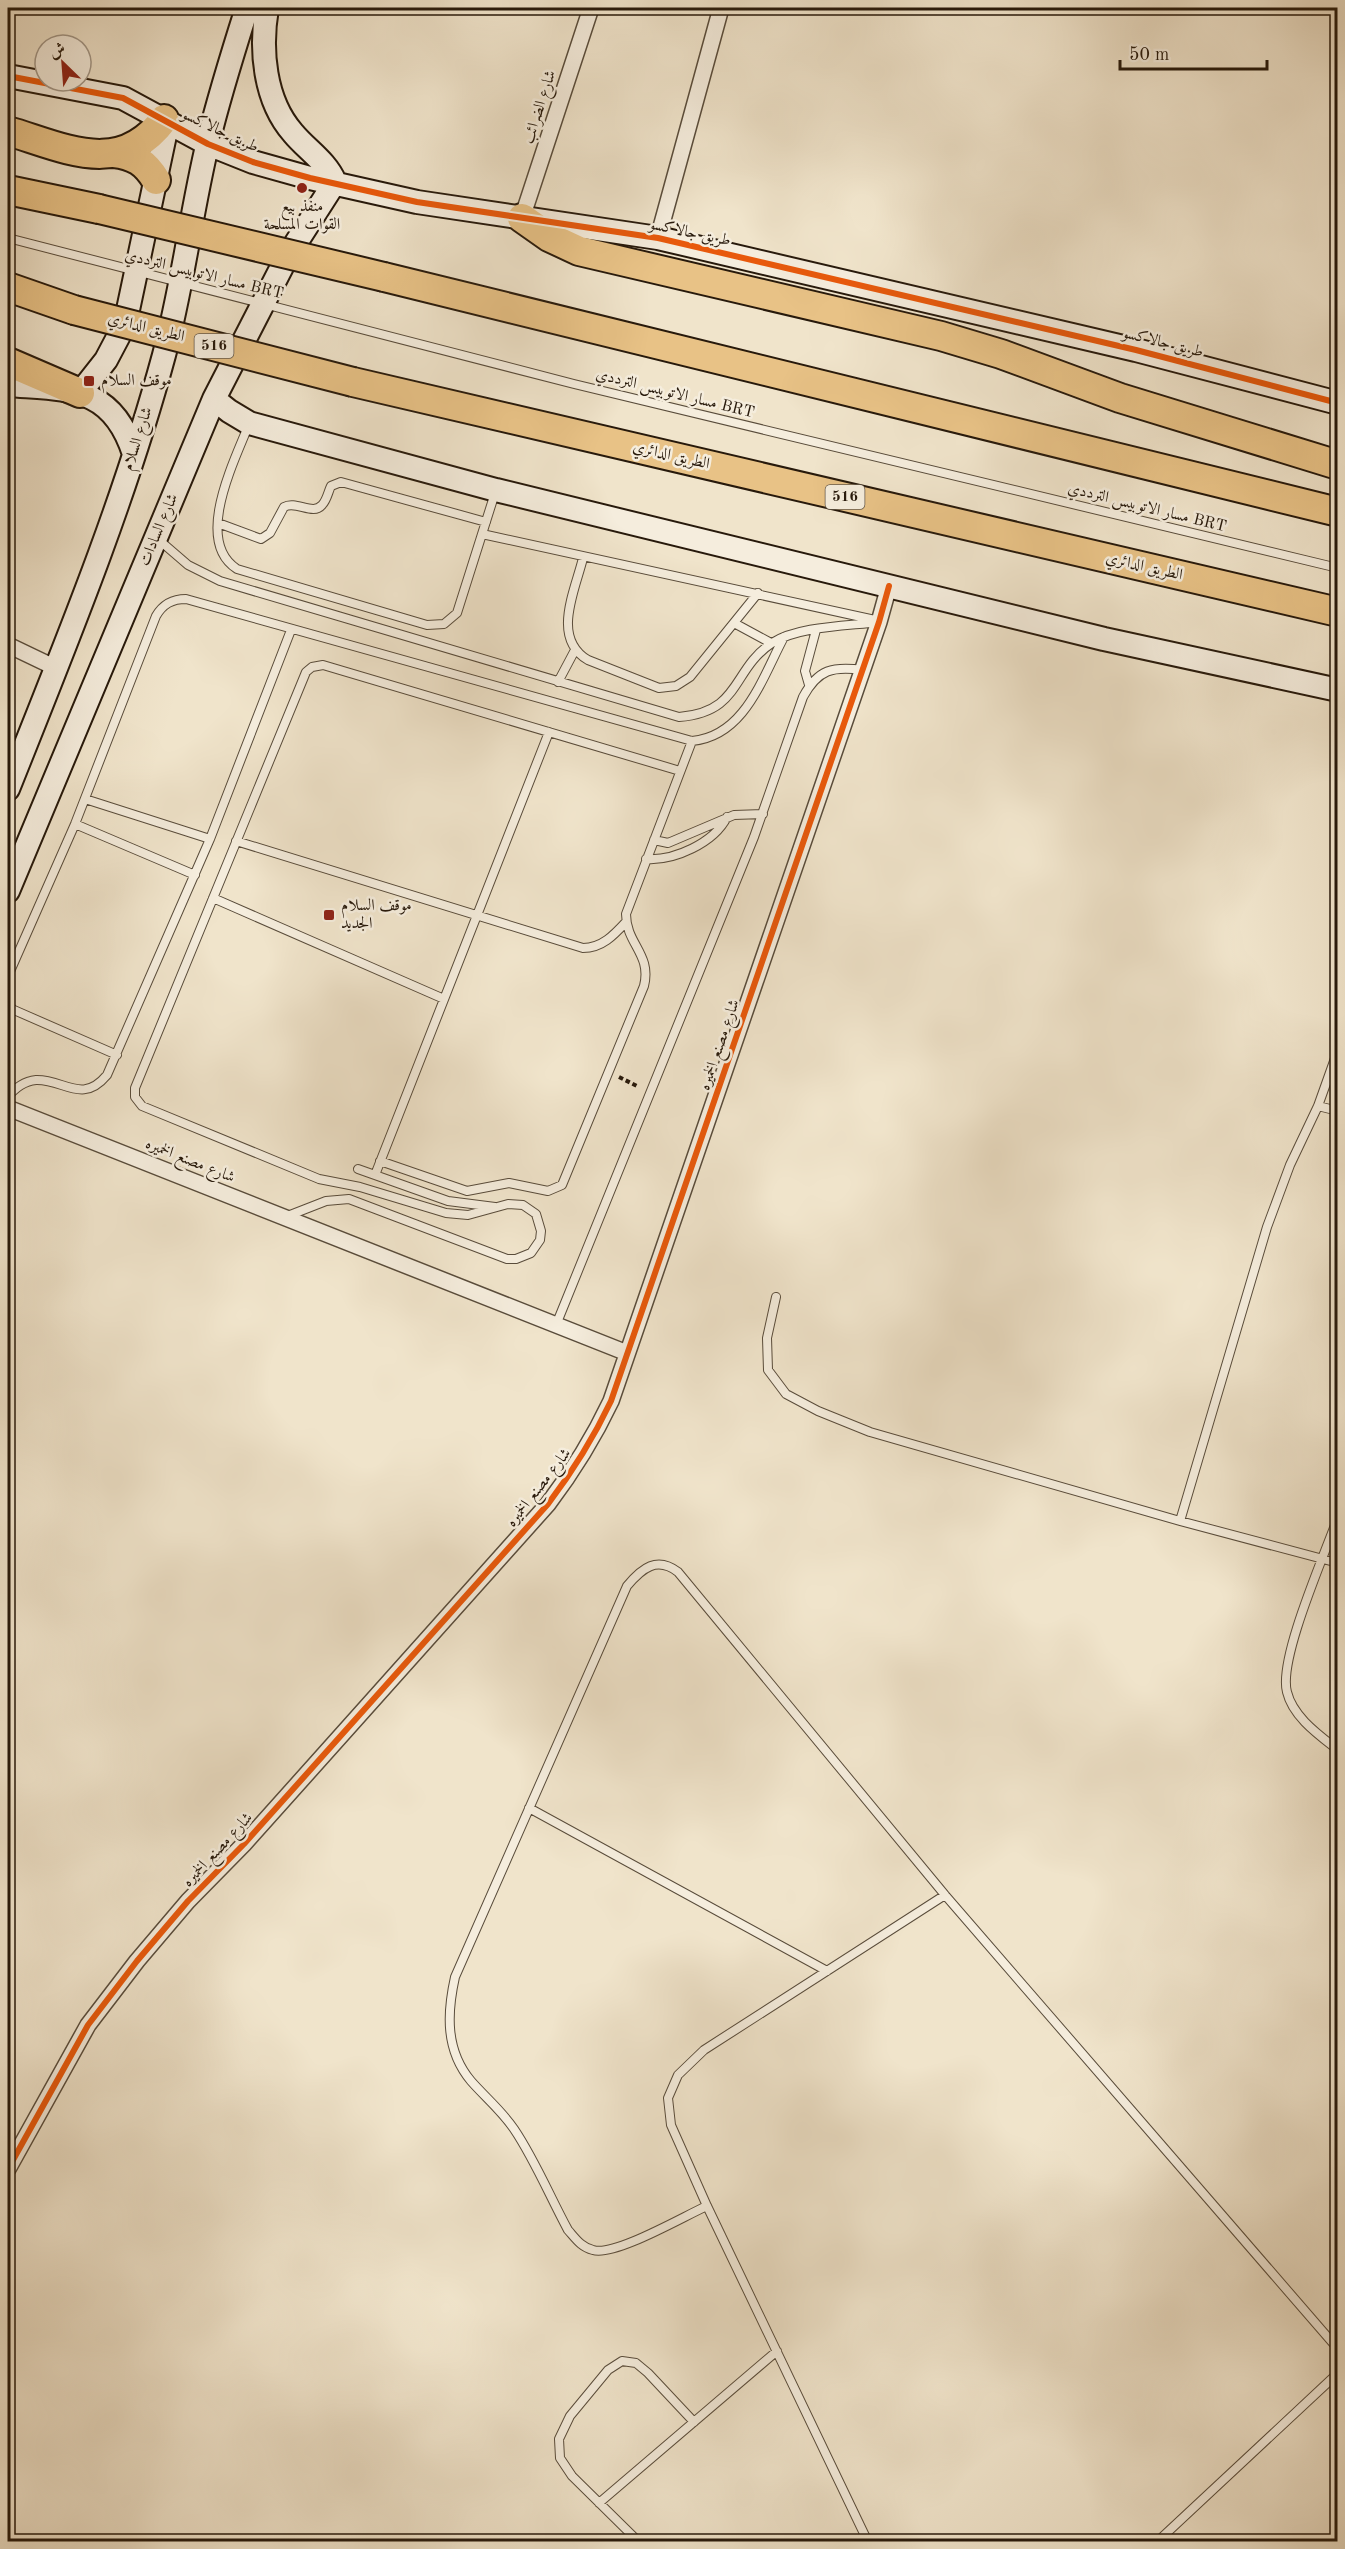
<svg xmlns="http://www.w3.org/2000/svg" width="1345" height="2549" font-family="'Old Standard TT',Amiri,serif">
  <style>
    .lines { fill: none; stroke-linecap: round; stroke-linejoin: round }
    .lane-casing { stroke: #594c3b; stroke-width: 10 }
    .street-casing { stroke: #594c3b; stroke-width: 18 }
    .secondary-casing { stroke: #27190b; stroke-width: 26 }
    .highway-casing { stroke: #27190b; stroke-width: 32 }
    .path { stroke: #27190b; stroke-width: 4; stroke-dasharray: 4.5 3; stroke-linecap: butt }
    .lane { stroke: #f5eddd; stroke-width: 8 }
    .street { stroke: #f5eddd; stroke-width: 15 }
    .secondary { stroke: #f5eddd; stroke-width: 22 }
    .highway { stroke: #e8c286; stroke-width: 28 }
    .highway-bridge-casing { stroke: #27190b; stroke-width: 32; stroke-linecap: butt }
    .highway-bridge { stroke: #e8c286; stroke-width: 28 }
    .cycleway-casing { stroke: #f5eddd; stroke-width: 10 }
    .cycleway { stroke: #e8590c; stroke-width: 6 }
    .poi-dot { fill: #8f2418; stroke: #f5eddd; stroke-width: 2 }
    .labels { text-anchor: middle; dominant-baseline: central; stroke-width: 5; stroke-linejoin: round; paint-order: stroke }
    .shield { fill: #f5eddd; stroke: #65594a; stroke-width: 1.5 }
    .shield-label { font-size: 15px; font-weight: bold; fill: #27190b }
    .street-label { font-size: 16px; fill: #27190b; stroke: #f5eddd }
    .poi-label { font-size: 16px; fill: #27190b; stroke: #f5eddd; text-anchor: start }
  </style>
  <rect width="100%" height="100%" fill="#f0e4cb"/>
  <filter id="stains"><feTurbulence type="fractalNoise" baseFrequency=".00333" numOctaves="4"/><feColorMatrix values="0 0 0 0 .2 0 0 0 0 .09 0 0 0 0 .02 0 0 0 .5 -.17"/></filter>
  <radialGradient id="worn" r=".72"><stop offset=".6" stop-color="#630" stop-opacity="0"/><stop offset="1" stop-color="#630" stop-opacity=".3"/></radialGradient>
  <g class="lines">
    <defs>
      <path id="lane" d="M8,238L574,384L1338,568
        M249,424C235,460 193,541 237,569L427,625L444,624L457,613L495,493
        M218,523L261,539L270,533L284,507C296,500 313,516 322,505C327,500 328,492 331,486L341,482L486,522
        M482,534L875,620
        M159,540L188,565L220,581L679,717C742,712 731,670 772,643C798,626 848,626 879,622
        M583,558C575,591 551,638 588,660L659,688L676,686L690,677L758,593
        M734,623L771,643
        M558,682L575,650
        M809,685L805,671L816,630
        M85,799L210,839
        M75,824L195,875
        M654,840L668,843L734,815L763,814
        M236,841L583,948C602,948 614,935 626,922
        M646,859C674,861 714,843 727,817
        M213,898L444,999
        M8,976L75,824L156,616C163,604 172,599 186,599L692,741C745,736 762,678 784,637
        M8,1005L14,1010L117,1055
        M8,1096C16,1088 24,1081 36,1080C64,1079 82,1105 107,1075L210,839L291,630
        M1318,1106L1338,1111
        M380,1161L467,1191L509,1183L548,1191L562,1185L644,986C652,954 626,944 626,914L692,741
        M358,1169L448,1201L495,1207
        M375,1175L549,732
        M285,1217L326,1201L349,1199L507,1259H516L531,1253L540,1240L541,1231L536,1214L523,1205L508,1204L468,1215L446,1213L360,1187L319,1179L142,1106L135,1097V1088L306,672L312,667L323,665L680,771
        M776,1297L767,1338L768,1370L786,1394L818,1411L870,1432L1180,1521L1338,1563
        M556,1325L754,837L803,697C818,669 833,666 863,670
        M1338,1517C1325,1554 1278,1659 1287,1692C1293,1717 1319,1735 1338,1750
        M1180,1521L1267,1227L1290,1165L1318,1106L1338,1050
        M529,1808L827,1971
        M707,2206C684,2216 614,2257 593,2250C581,2247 576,2239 568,2230C550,2197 535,2160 514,2129C502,2111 485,2097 471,2081C445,2050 447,2013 455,1977L627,1586C642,1568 657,1556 678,1572L945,1895L1338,2349
        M599,2503L777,2351
        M639,2542L572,2476L560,2458L559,2439L570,2416L608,2370L622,2361L636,2363L648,2373L694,2422
        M868,2542L707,2206L671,2125L668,2098L678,2075L704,2050L945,1895
        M1157,2542L1338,2373"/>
      <path id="street" d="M522,218L591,8
        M658,238L721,8
        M8,645L56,668
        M8,1108L627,1353
        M8,2169L88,2025L137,1961L188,1901L244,1844L548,1504C573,1471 593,1439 611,1401L879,622L889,586"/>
      <path id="secondary" d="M8,76L123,98L208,144L253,162L310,178L417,202L658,238L1136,350L1338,403
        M8,385C69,390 112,385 134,454
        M80,393L106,360L125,324L168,121
        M214,399L229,411L249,423L496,490L1104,639L1338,690
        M8,789C65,646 124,503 164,355C183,285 191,212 208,142C219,97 233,52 247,8
        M8,891L214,399L287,257L335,182C326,161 307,150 293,133C264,100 260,49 267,8"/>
      <path id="highway" d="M8,131C65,148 120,178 164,119
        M114,153C134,155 146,163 156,180
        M8,190L99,209
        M522,218L549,237L579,251L941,336L1001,354L1120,398L1338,465
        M384,277L1338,512
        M8,287L74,310
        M8,362L80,393
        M353,382L1338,612"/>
    </defs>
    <use href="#lane" class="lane-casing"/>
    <use href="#street" class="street-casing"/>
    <use href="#secondary" class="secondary-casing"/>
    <use href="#highway" class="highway-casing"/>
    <path class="path" d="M619,1077L639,1087"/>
    <use href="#lane" class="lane"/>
    <use href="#street" class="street"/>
    <use href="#secondary" class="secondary"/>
    <use href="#highway" class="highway"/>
    <defs>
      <path id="highway-bridge" d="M99,209L384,277
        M74,310L353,382"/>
    </defs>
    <use href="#highway-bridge" class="highway-bridge-casing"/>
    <use href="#highway-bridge" class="highway-bridge"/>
    <defs>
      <path id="cycleway" d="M8,76L123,98L208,144L253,162L310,178L417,202L658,238L1136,350L1338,403
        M8,2169L88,2025L137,1961L188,1901L244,1844L548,1504C573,1471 593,1439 611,1401L879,622L889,586"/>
    </defs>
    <use href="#cycleway" class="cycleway-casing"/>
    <use href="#cycleway" class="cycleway"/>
  </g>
  <g class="poi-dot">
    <circle cx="302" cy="188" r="6"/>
    <rect x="83" y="375" width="12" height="12" rx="3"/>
    <rect x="323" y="909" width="12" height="12" rx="3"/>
  </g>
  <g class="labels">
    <g class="shield">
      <rect x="194.5" y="334" width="39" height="24" rx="4.5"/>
      <rect x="825.5" y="485" width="39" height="24" rx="4.5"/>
    </g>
    <g class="shield-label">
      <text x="214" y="346">516</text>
      <text x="845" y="497">516</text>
    </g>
    <g class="street-label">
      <text transform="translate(540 107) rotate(-72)">شارع الضرائب</text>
      <text transform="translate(220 131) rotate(25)">طريق جالاكسو</text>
      <text transform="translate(690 233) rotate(12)">طريق جالاكسو</text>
      <text transform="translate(204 275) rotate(14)">مسار الاتوبيس الترددي BRT</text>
      <text transform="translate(146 328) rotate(14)">الطريق الدائري</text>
      <text transform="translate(1163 343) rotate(14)">طريق جالاكسو</text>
      <text transform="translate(675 394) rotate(14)">مسار الاتوبيس الترددي BRT</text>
      <text transform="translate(138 439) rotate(-72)">شارع السلام</text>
      <text transform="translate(671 456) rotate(13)">الطريق الدائري</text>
      <text transform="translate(1147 508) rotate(14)">مسار الاتوبيس الترددي BRT</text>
      <text transform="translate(159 530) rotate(-67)">شارع السادات</text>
      <text transform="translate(1144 567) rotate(13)">الطريق الدائري</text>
      <text transform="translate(720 1045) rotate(-71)">شارع مصنع الخميره</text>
      <text transform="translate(190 1161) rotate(22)">شارع مصنع الخميره</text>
      <text transform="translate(539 1488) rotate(-52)">شارع مصنع الخميره</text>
      <text transform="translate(218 1850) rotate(-47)">شارع مصنع الخميره</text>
    </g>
    <g class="poi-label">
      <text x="302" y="207" text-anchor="middle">منفذ بيع<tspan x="302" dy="18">القوات المسلحة</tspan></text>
      <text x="101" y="381">موقف السلام</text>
      <text x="341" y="906">موقف السلام<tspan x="341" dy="18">الجديد</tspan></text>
    </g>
  </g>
  <rect width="1345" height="2549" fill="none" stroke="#f0e4cb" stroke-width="30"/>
  <rect x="9" y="9" width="1327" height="2531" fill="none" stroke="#27190b" stroke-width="3"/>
  <rect x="15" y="15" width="1315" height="2519" fill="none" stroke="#27190b" stroke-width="1.5"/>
  <g transform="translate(63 63) rotate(335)"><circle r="28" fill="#f5eddd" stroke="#a39889" stroke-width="1.5"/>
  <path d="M0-4.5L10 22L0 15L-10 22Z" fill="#8f2418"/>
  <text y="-9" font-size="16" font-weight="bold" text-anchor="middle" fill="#27190b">ش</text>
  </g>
  <path d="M1120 60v9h147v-9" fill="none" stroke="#27190b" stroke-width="3"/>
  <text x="1129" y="60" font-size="18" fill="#27190b" stroke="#f5eddd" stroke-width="4.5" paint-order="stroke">50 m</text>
  <rect width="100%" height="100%" filter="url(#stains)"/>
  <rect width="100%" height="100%" fill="url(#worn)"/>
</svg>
